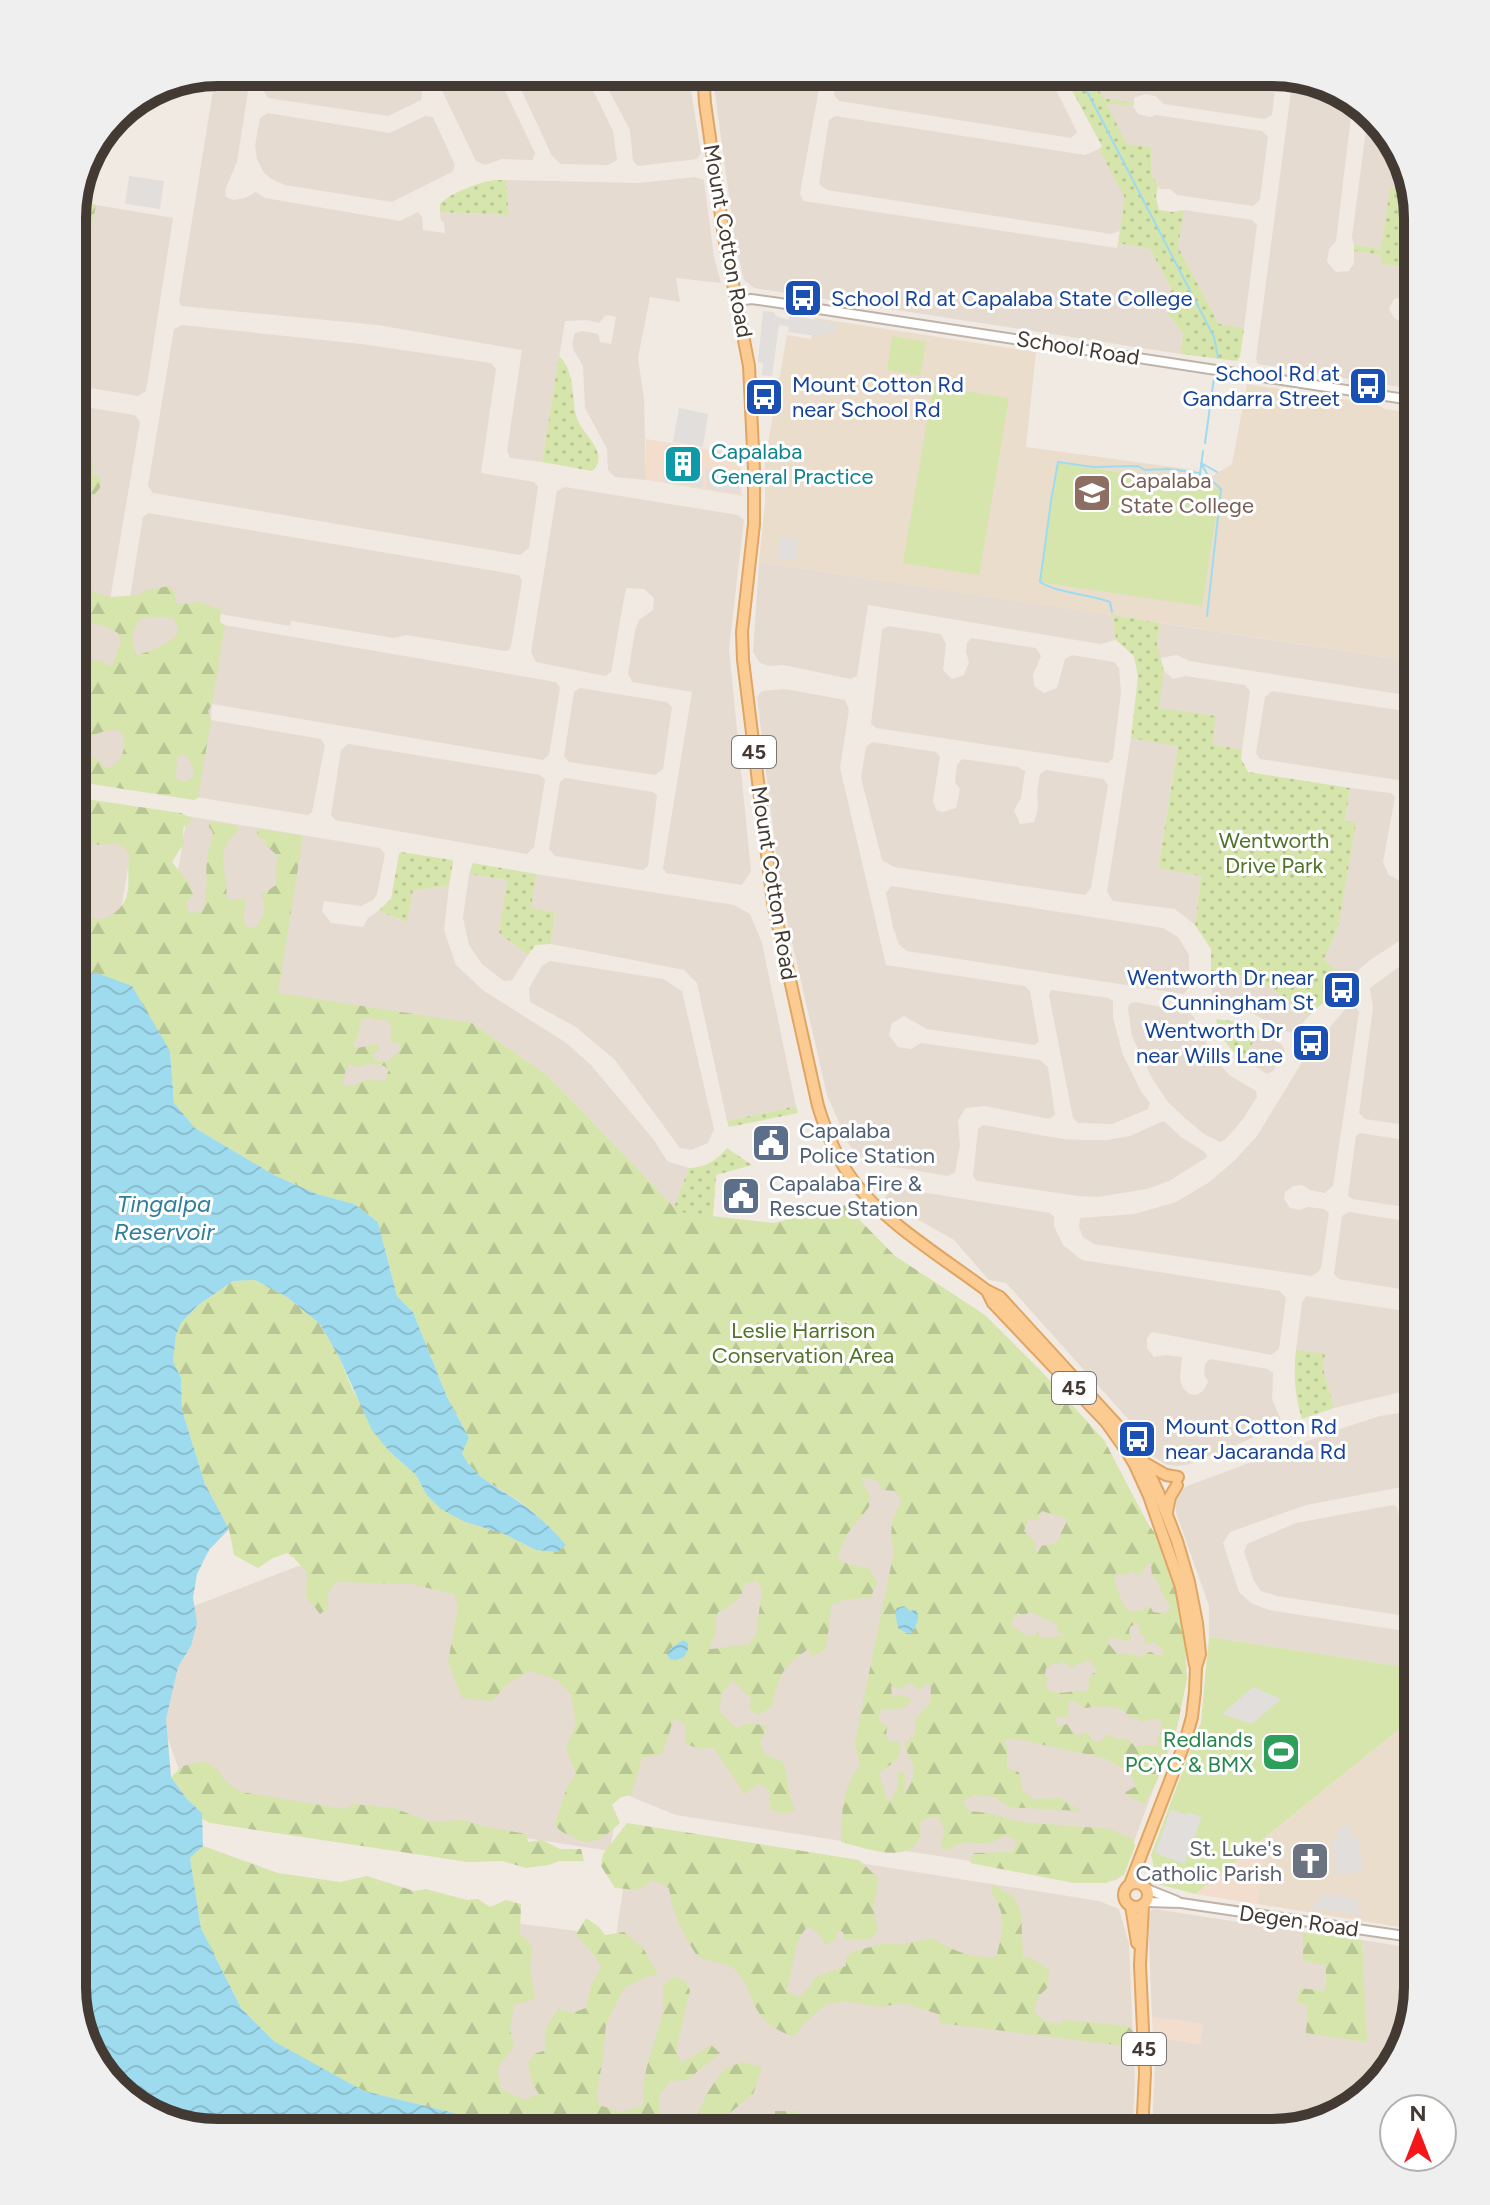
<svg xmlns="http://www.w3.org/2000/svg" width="1490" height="2205" font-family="Figtree,sans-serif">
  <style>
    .residential { fill: #e5dbd1 }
    .commercial { fill: #f3ddcd }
    .education { fill: #eaddcc }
    .grass { fill: url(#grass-dots) }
    .forest { fill: url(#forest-firs); fill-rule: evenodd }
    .garden { fill: #d5e5ab }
    .parking { fill: #e1dedb }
    .water { fill: url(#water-waves) }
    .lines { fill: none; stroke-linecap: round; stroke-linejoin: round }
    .stream { stroke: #9fdbee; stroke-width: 2 }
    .minor-casing { stroke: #bfb3a9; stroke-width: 12 }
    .major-casing { stroke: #e0a562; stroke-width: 14 }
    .minor { stroke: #fff; stroke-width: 8 }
    .major { stroke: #fccb91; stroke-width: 10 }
    .labels { text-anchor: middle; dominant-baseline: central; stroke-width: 6; stroke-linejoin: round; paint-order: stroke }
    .shield { fill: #fff; stroke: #7b7570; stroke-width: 2 }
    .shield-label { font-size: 20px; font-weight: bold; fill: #423a33 }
    .street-label { font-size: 22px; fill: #423a33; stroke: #fff }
    .transit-label { font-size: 22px; fill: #164399; stroke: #fff; text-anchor: start }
    .culture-label { font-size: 22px; fill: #0d838f; stroke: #fff; text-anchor: start }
    .education-label { font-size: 22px; fill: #785e54; stroke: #fff; text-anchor: start }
    .park-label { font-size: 22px; fill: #517229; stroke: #fff }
    .service-label { font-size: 22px; fill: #4e5e75; stroke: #fff; text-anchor: start }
    .leisure-label { font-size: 22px; fill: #27864d; stroke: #fff; text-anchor: end }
    .worship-label { font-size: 22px; fill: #5b616d; stroke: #fff; text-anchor: end }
    .water-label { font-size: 24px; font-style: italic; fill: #2d7f9c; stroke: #fff }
    .rim { fill: none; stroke: #423a33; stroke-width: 10 }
  </style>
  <defs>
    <pattern id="grass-dots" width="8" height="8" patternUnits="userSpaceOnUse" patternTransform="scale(2)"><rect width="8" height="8" fill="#d5e5ab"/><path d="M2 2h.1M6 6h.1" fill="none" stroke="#b8c594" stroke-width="1.8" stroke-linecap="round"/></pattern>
    <pattern id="forest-firs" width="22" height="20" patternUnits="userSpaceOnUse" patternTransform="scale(2)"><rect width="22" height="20" fill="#d5e5ab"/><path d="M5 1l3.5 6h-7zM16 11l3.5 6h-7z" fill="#b8c594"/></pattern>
    <pattern id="water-waves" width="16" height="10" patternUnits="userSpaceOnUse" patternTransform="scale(2)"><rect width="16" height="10" fill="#9fdbee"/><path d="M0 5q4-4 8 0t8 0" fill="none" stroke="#8abdcd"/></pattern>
  </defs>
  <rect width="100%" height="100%" fill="#f1eae3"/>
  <path class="residential" d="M216,72H251L237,162L225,190L226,197L234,200L245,198L256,192L265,198L400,221L418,212L422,217L423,230L445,233L444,222L441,221L440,212L509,215L506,180L639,183L695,177L704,180L714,257L721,283L676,278L680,302L650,297L638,358L644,399L646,480L615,477L608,470L607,449L585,408L583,366L574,351L572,344L575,333L582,331L598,334L600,342L611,344L616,317L606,315L599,323L587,320L565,321L542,462L510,458L507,451L522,350L378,325L181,306L179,301Z
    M267,72H412L422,93L421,100L388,116L268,98L264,92Z
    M433,72H496L535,153L533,160L502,159L485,165L476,161Z
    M513,72H691V90L701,153L697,159L638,166L633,161L630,130L606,85V78L584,77L583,84H590L613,131L617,160L608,165L561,164L552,156Z
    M712,72H822L800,193L803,201L1117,248L1118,243L1150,249L1171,288L1167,313L1183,333L1181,354L754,288L744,280L736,247Z
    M837,72H1047L1077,132L1071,138L839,101L834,95Z
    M1089,72H1277L1272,115L1264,119L1164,104L1155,96L1145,94L1134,98V103L1102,98Z
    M1293,76L1345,92L1353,100L1336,241L1329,249L1327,262L1336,272L1349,271L1354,263V251L1383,255L1382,264L1418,269V305L1414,304L1403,297L1394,299L1389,309L1394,318L1402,322L1409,318L1418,320V390L1258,364L1256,359Z
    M1105,102L1133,106L1138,114L1150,117L1156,115L1262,131L1268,137L1260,199L1253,206L1177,195L1170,189H1160L1152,175L1151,147L1127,144Z
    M268,113L390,133L425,116L433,117L455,165L452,172L392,202L285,185L273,180L264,173L257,159L255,146L260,118Z
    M1368,114L1399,145L1411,190L1390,187L1381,249L1354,245L1352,237Z
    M835,116L1085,155L1099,149L1126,198L1120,231L1111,234L827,190L819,184L829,120Z
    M96,205L173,218L146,391L138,396L72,385V341Z
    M1184,210L1252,220L1257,225L1244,328L1219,324L1178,247Z
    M182,325L361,344L491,363L496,369L481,473L534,482L538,487L529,548L520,555L153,493L148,486L174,329Z
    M72,405L135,415L140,422L110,600L129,603L143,517L148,513L519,575L522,581L511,646L509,650L505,651L406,635L394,638L291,621L290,626L220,614L218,624L556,682L560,688L549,755L543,760L212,704L211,720L321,739L325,745L312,812L308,815L72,777Z
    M565,487L738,515L744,520L729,649L751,871L742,885L666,873L663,868L692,692L632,682L628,674L635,631L639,620L653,610L654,598L644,589L626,588L611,672L605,676L536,662L531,652L557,491Z
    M759,562L1112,615L1116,640L1100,644L868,605L857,676L851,679L783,665L769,666L760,663L753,652Z
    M1160,623L1418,662V697L1189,661L1177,655L1160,658L1157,645Z
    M888,626L941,634L946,644L943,670L952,679L964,675L969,662L966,652L967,643L971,638L1036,648L1041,656L1033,675L1034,686L1044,693L1057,688L1065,659L1072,655L1114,662L1119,668L1121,692L1113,758L1108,763L876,728L871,724L882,630Z
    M1164,671L1173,679L1186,676L1245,685L1250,691L1242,750L1211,744L1215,717L1158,708Z
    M580,688L667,702L672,707L663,769L655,775L569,762L564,756L574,692Z
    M785,689L845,700L849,710L840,768L886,965L1025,986L1030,991L1039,1042L1034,1045L927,1029L904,1016L892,1023L889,1035L898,1047L911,1049L921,1043L1040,1060L1048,1067L1055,1115L1049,1119L985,1106L966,1108L958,1120L960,1145L955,1172L948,1176L877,1164L858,1156L848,1143L827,1095L781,894L757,697L762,691Z
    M1272,691L1418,713V783L1260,759L1256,753L1265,697Z
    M1131,738L1178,745L1158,867L1201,875L1195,925L1175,909L1113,901L1107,892Z
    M872,742L936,752L940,757L933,800L936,810L943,812L956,808L960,789L955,783L957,765L962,759L1018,767L1025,771L1021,798L1014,810L1020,824L1034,822L1038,809L1037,792L1040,774L1046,770L1103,779L1108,785L1091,888L1085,895L894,867L882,860L861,778L866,747Z
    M348,744L540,775L545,780L534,847L527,854L335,820L331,815L341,750Z
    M565,778L653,792L657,796L648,866L643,870L555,856L549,849L560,782Z
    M1350,788L1391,793L1395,797L1383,862L1389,875L1402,882H1418V929L1370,960L1346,981L1324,959L1338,928L1355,824L1345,822Z
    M1415,796L1418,797V867L1406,866L1400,859L1409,801Z
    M72,798L138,809L114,951L72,948Z
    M187,816L380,848L385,854L377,894L373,900L361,906L324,901L322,911L331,923L363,927L368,918L378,911L406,922L413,890L449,886L444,930L456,965L484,991L565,1042L591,1065L654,1140L667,1161L689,1168L674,1207L547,1075L472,1023L429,1017L405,1165L161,973Z
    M469,874L507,880L499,933L528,955L512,980L504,981L482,964L469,945L463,918Z
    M536,874L734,905L750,914L762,943L796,1106L727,1121L697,983L684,970L551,944L555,912L530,908Z
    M891,886L1163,928L1178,937L1189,955V987L1184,994L907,951L899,945L893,927L886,893Z
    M1418,953V1127L1365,1119L1359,1113L1373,1008L1370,988Z
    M550,961L663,979L682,991L714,1129L708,1143L691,1150L680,1148L615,1060L576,1027L530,1002L529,988L542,966Z
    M1211,975H1238L1273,989L1309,1016L1294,1033L1284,1031L1252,1013L1221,1009L1214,1002L1212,995Z
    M1051,990L1109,998L1113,1001V1018L1123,1055L1142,1093L1150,1103L1148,1109L1112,1124L1078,1123L1073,1118L1049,995Z
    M1134,1002L1189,1012L1194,1017L1202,1036L1219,1063L1229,1075L1256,1091L1257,1097L1243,1119L1225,1140L1220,1142L1204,1134L1186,1119L1168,1102L1153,1080L1132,1036L1128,1008L1129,1004Z
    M1348,1006H1355L1359,1012L1333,1186L1325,1193L1310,1190L1302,1185L1293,1186L1285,1192L1284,1199L1290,1208L1299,1210L1308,1207L1324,1209L1329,1213L1321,1268L1317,1273L1311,1276L1094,1244L1083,1237L1079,1227L1080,1218L1135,1214L1176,1202L1208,1183L1234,1161L1257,1136L1307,1054Z
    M1260,1031L1282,1045L1285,1051L1273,1071L1267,1074L1243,1059Z
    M1161,1122H1165L1181,1137L1203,1151L1207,1155L1206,1158L1169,1181L1147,1189L1098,1197L1078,1196L977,1181L973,1176L978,1129L983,1125L1063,1139L1087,1140H1107L1130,1136Z
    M1360,1133L1418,1142V1209L1353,1199L1348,1196L1356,1136Z
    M890,1187L1050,1213L1054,1217V1226L1063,1245L1082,1260L1280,1291L1286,1298L1279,1349L1271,1355L1152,1332L1147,1338V1348L1154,1357L1166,1355L1182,1357L1180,1379L1183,1388L1189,1394L1196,1395L1203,1391L1208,1382L1204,1374L1205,1364L1210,1359L1268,1369L1273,1373L1272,1399L1281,1420L1279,1427L1187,1465L1176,1466L1165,1464L1153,1456L1129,1420L1006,1283L989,1280L954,1240L896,1207L885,1198Z
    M1349,1212L1418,1223V1292L1339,1279L1334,1274L1342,1216Z
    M1306,1296L1418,1313V1388L1334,1408L1323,1368L1324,1355L1296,1350L1302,1303Z
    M1418,1410V1484L1306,1505L1230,1532L1223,1543L1239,1592L1251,1603L1269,1610L1418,1633V1669L1209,1637V1606L1176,1513V1494L1187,1486L1343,1428L1380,1416Z
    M673,1448L1148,1524L1183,1618L1180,1716L1122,1875L1117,1880L1105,1882L676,1815L619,1792Z
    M1393,1505L1397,1507L1402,1530L1400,1544L1406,1558H1418V1618L1277,1596L1261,1591L1254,1581L1244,1552L1247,1544L1296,1523Z
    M298,1566L546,1605L607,1740L597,1809L616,1812L610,1851L179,1784L178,1767L159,1714L189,1608Z
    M633,1827L1099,1901L1119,1909L1129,1944L1135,2082L1132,2133H605L587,2126L508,2111L272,1892L577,1931L612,1961Z
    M1155,1909L1303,1932V1961L1326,1964L1325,1991L1300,1988L1296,2002L1308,2006L1366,2042L1362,1940L1418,1949V1988L1398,2060L1345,2114L1273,2133H1152L1155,2063L1153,2037L1200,2044L1203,2024L1152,2017L1148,1915L1151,1910Z"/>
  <path class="commercial" d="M646,439L740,454L742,496L646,480Z
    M1266,1837L1257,1904L1195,1894Z
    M1152,2017L1203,2024L1200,2044L1153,2037Z"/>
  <path class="education" d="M815,318L1036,352L1026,447L1195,470L1192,481L1201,483L1232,464L1247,384L1376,404L1385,409L1418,414V662L759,562L765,503V460L787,335L811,339Z
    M1418,1714V1930L1257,1904L1266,1837Z"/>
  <path class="grass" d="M1062,72H1089L1103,98L1134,103L1133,106L1106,103L1127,144L1151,147L1152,175L1158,186L1156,197L1159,210L1173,212L1184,210L1178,247L1219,324L1244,328L1240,357L1237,361L1181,354L1183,333L1167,313L1171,288L1150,249L1118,243L1125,198L1099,149L1102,146Z
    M494,180H506L509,215L440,212V204C452,192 477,183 494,180Z
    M1390,187L1411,190L1418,218V269L1382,264V255L1354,251V245L1381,249Z
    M559,356C577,373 570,400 578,421C583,432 595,442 598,454C600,461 597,466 592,471L542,462Z
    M1112,615L1160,623L1157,645L1164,671L1159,708L1216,716L1212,744L1242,750L1241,759L1248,772L1350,788L1345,821L1356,823L1338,928L1324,959L1346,981L1309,1016L1273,989L1238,975H1211V949L1195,925L1201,876L1158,868L1178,746L1131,738L1138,677L1134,656L1116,640Z
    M401,852L452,860L453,862L449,886L413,890L407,922L378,911L391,899L399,854Z
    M473,863L536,874L531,908L555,912L551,944L535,945L528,955L499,933L507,880L469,874Z
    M1216,1019L1247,1023L1260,1031L1243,1059C1229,1049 1219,1036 1216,1019Z
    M796,1106L798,1113L729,1127L727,1121Z
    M727,1148L752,1165L716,1175L713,1218L685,1214L674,1207L689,1168C706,1167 716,1161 727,1148Z
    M1296,1350L1325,1354L1323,1368L1334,1408L1302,1419C1295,1395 1293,1375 1296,1350Z"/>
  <path class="forest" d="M77,199L96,205L85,267L72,298V209Z
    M72,452L92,457L94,475L101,479L100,488L76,515L79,562L87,568L76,587L110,597L141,595L143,591L169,586L175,593L176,603L190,604L196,601L221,610L220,622L225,625L212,704L208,711L211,720L198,798L194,800L72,781ZM164,617L173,618L178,627L177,635C165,645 152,652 136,655C132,638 129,632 142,618ZM86,622L107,627L118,633L121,642L112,666H107L104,661L81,659C77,650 82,642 79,632ZM117,730L124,735C126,750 121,767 104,768L101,762L88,754L80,756L77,752C86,735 100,731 117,730ZM184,754C191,759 195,770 193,778L182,782L176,778L177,756Z
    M72,797L181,813L193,819L183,828L184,843L172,862L189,883L193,894L186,903L189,913L202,912C209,893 205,877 207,858C208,850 212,842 213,832L209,827V821L237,826L238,831C235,834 231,837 228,841C217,857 229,880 226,897L229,900L244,898C247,908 241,917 246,926L253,928L258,926L261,918L264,915V901L261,895L276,885L277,855L266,846V840L257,837L258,829L303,836L278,993L472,1023L547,1075L674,1207L685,1213L774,1223L845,1205L895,1256L985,1315L1042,1372L1104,1440L1148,1524L1159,1539L1176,1594L1185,1641L1187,1679L1176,1732L1157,1781L1144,1804L1124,1793L1136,1786L1130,1773L1105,1758L1011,1738L1003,1742L1007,1748V1769L1019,1772L1022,1784L1021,1789L1033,1799L1060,1798L1081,1811L1009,1807L995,1797L975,1795L963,1801L969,1811L988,1813L1020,1822L1110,1829L1133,1839L1135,1846L1124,1875L1106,1883H1074L970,1863L974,1853L1013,1852L1017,1840L1005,1835C1001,1838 997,1840 992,1842C976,1846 963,1837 950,1850L940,1847L945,1831L938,1817H927L920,1823C920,1828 921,1832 920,1837C910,1866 862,1847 841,1842C843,1813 840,1789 860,1766L855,1742L894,1551C889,1529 891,1520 902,1500L895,1491L883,1490L878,1481L861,1478L870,1497L869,1507L847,1534L837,1558L848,1564L869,1568L877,1582L871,1597L844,1600L831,1605L829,1628L825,1650L811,1657L809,1649C782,1666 779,1675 772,1706L758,1715L748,1708L752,1699L732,1680L722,1693L719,1711L736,1728L746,1724L767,1725L760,1744L766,1755L783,1762C789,1779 787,1795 795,1810C785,1815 780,1814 770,1809V1790L758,1784L745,1794L713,1747L700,1749L686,1744V1725L674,1718L662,1754L642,1758L631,1795L621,1797L612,1805L620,1823C604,1837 593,1848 572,1837C565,1833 560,1832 555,1825L567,1787L576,1774L566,1748L576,1725L571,1694L557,1680L530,1671L508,1683L492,1701L462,1698L448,1662L458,1607L454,1594L411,1584L336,1582L328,1593V1608L320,1614L306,1596L307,1573L294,1558L287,1553L273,1558L258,1568L234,1555L229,1529L205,1484L182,1410L181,1378L173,1361L176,1335L181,1323L197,1306L233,1281L255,1280L287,1297L320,1324L339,1357L352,1389L390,1452L416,1475L426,1494L465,1522L502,1533L536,1550L565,1545C551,1528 537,1514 519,1501C497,1486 474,1478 462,1453L469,1438L447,1397L413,1312L397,1296L378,1222L354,1204L317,1194L274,1175L195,1128L174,1103L170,1051L72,976V884L80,890C82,898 82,910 87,915C103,927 123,910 127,895C130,882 127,868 129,856C123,837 106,847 93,844L84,849L86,859L72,874L76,841L72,840ZM368,1017L375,1020H387C392,1027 393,1031 390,1039L394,1043H399L401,1050C391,1057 388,1067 374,1059L373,1054L379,1049L377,1044L357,1048L353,1045L358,1036L361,1019ZM369,1063L384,1066L389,1069L385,1081C378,1081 373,1079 367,1080C358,1083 354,1088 344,1085C343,1077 345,1069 351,1064C357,1069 362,1066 369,1063ZM1042,1511L1068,1519L1056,1543L1041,1546L1037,1553L1035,1551L1036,1543L1024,1531L1029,1518L1038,1521L1039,1514ZM1148,1563L1151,1564L1152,1576L1157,1579L1162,1593L1170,1605V1609L1165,1614L1153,1612L1150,1606C1120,1622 1124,1600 1114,1580L1116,1573L1127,1576L1131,1570L1134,1574L1139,1575L1143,1571ZM757,1581L762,1589L756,1635L748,1645C734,1644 723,1649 710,1649L711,1641L716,1635L715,1622L718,1612C729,1607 736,1602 743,1592V1586L747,1583ZM904,1606L918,1622L912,1632L907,1633L896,1623ZM1030,1612L1053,1622L1057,1626V1632L1064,1634L1065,1637L1061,1635C1053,1638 1049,1640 1040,1637L1038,1633L1028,1637L1012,1626V1622L1017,1613L1024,1615ZM1136,1623L1140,1628V1633L1145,1638L1144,1642L1147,1644L1154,1642L1163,1649L1162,1655H1156L1151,1652L1145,1653L1141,1658L1133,1654H1117L1108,1643L1110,1637L1129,1641L1131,1639L1129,1632L1130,1627ZM1088,1660L1091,1661L1093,1666L1097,1669L1096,1672L1090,1675L1088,1689L1085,1691C1071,1689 1056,1699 1045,1686L1048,1680L1045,1675L1046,1668L1054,1663L1059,1665L1063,1661L1072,1668L1077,1663H1082ZM926,1683L931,1686L930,1705L923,1709L924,1711C914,1717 914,1723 916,1734L904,1745L914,1767L913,1777L903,1798L906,1781L904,1773L899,1772L897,1777L899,1781L892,1800L885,1799C886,1789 879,1781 880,1772C892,1763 906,1757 898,1741H889L886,1737L887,1726L880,1722L878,1715L881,1710L904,1708L912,1699L900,1695L892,1697L891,1686L903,1689L907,1684H912L919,1690ZM1070,1701H1075L1084,1708C1099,1706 1120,1703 1129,1716L1127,1719L1136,1717L1142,1722L1152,1719H1159L1162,1722L1161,1732L1156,1739L1158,1742L1157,1746L1140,1745L1136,1747C1130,1742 1126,1735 1117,1740L1109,1734L1100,1742H1094L1087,1732L1079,1735L1078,1738L1067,1724L1059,1726L1055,1723L1056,1718H1063L1070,1714L1068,1706Z
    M204,1761L217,1769L226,1782L241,1792L344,1809L354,1804L394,1808L430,1822L463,1820L483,1826L526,1834L528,1842L542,1840L560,1849H581L584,1861H560L549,1865L526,1868L502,1861L468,1862L210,1823L202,1819V1813L187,1799L171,1777L183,1766Z
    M627,1823L859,1860L878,1878V1887L873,1906L878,1931L870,1939H844L843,1932L838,1930L837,1938L826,1945L817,1932L808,1926C791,1944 795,1969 786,1991L800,1997L811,1985L815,1977L846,1966V1958L854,1951L887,1943L899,1945L933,1938C951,1951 974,1959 996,1957C1000,1943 1005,1926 1001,1912C999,1904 993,1898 991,1888L994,1885L1014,1897L1021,1912L1023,1957L1031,1958L1049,1970L1047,1988L1038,1997L1034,2011L1044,2021L1061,2024L1063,2020L1128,2026L1135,2034L1133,2047L940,2023L938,2014L903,2003L880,2007L844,2001L825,2005L804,2023L794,2037C766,2026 759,2018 748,1990C745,1984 740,1974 734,1969C724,1961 709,1963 699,1957C692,1952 675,1916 673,1907C671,1901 670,1894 669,1888L652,1880L639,1890L615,1888L601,1866L603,1854Z
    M203,1846L278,1873L340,1882L367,1876L414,1891L426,1889L467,1900L478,1899L490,1907L506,1900L521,1904L520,1933L532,1946L530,1968L535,1999L514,2005L510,2030L514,2046L497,2069L501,2089L525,2100L539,2094L532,2083L528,2064L534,2054L546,2050C542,2031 547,2023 559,2009L572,2013L586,2008L591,1986L601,1966L591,1951L576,1935L586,1918L599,1927L605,1935L624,1932L643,1948L658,1974L646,1977L624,1988L606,2024L603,2057L597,2092L599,2105L621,2112L644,2105C640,2072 656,2043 663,2011C664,2003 663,1994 663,1986L672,1977L684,1980L690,1990L676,2050L681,2063L711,2045L720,2053L687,2080L670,2081L659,2096V2128L678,2133H537L364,2091L309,2062L275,2042L241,2008L201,1928L190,1858Z
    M1303,1932L1362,1940L1367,2042L1306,2033L1308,2006L1296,2002L1300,1988L1325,1991L1326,1965L1303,1961Z
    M742,2062L762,2067L753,2094L721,2120L718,2133H680L698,2114L707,2093L724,2069Z
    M775,2111H798L796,2126L803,2133H772L775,2128Z"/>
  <path class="garden" d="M892,336L926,342L920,376L887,370Z
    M933,386L1009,398L979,575L903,563Z
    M1058,463L1220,489L1202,606L1039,582Z
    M1209,1637L1418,1669V1714L1195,1894L1158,1884L1151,1855L1201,1722Z"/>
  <path class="parking" d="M129,176L164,181L160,209L125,204Z
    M763,311L774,312L776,316L788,320L790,316L836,323L835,334L825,333L824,337L788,332L789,327L779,325L772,376L762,375L763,363L758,362Z
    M679,408L708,414L703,447L673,442Z
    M706,468L739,474L740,494L707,489Z
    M664,469L704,475L702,488L661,481Z
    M779,537L798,538L797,560L778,559Z
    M1253,1687L1281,1699L1252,1724L1222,1714Z
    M1171,1809L1186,1815L1188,1812L1202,1817L1184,1864L1155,1853Z
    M1350,1826L1351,1837L1358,1836L1363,1871L1336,1875L1332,1840L1338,1839L1337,1827Z
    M1319,1893L1358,1899L1356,1908L1361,1909V1915L1312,1908L1313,1903H1318Z"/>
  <path class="water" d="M97,973L132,986L170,1051L174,1103L195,1128L274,1175L317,1194L354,1204L378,1222L397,1296L413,1312L447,1397L469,1438L462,1453C474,1478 497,1486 519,1502C537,1514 551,1528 566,1545L558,1552L536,1550L502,1533L465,1522L441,1509L426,1494L416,1475L390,1452L372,1430L339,1357L320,1324L287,1297L255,1280L233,1281L197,1306L181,1323L176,1335L173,1361L181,1378L182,1410L205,1484L229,1529L209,1550L197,1574L193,1598L197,1623L191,1646L178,1667L166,1719L171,1777L187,1799L202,1813L203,1846L190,1858L201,1928L241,2008L275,2042L364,2091L537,2133H209L145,2113L91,2060L72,1987V976Z
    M904,1606L910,1611L916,1610C921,1619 916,1624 912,1633H907L898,1628L895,1612L897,1608Z
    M683,1640L688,1643V1649L684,1657L676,1660L670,1659L667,1654L670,1649Z"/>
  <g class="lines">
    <path class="stream" d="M1077,72L1214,337L1218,358
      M1205,443L1214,378
      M1201,463L1210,479L1221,489L1207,616
      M1203,464L1217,472
      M1199,482L1203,451
      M1112,612L1110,602C1089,594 1057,593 1040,582L1051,501L1058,462L1093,467L1138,466L1145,470L1167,469L1200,473"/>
    <defs>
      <path id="minor" d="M738,301L751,299L773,302L1418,401
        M1147,1889L1177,1901
        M1146,1902L1181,1903L1418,1938"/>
      <path id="major" d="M703,72L705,103L724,237L749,366L754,470V524L742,632L743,660L773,903L818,1106C826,1132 836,1157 852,1179C881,1220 945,1259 986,1290L1000,1297L1127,1436L1144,1462L1158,1492L1177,1541L1189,1582L1197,1623L1200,1654L1196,1667L1195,1691L1192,1717L1185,1742L1130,1884
        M987,1291L993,1303L1106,1422L1126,1450L1135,1465L1149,1496L1181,1587L1195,1665
        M1145,1463L1166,1475L1178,1477
        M1167,1512L1170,1497L1177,1485
        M1124 1895a12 12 0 1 1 24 0a12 12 0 1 1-24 0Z
        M1131,1906L1137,1943
        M1142,2133L1145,2073L1140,1965L1143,1905"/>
    </defs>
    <use href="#minor" class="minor-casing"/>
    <use href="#major" class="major-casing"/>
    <use href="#minor" class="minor"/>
    <use href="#major" class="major"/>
  </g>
  <defs>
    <symbol id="bus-square" viewBox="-11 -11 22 22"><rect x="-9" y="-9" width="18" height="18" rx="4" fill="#1a4fb4" stroke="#fff"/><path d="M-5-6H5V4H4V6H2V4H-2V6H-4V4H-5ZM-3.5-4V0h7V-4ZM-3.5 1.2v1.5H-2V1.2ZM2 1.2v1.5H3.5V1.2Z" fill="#fff"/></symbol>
    <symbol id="building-square" viewBox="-11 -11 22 22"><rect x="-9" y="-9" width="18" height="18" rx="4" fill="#0f9aa8" stroke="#fff"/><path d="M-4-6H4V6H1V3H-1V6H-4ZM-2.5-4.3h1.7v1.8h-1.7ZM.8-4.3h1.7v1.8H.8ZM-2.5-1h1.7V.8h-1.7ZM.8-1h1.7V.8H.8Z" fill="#fff"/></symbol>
    <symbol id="school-square" viewBox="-11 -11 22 22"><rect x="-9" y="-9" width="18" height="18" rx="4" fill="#8d6e63" stroke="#fff"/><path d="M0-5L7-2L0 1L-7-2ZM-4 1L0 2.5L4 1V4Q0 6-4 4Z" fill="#fff"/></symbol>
    <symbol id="civic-square" viewBox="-11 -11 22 22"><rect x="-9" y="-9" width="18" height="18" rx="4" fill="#5c6f8a" stroke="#fff"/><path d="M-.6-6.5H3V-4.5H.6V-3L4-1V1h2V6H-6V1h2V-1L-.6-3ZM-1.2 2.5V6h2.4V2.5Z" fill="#fff"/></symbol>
    <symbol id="stadium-square" viewBox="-11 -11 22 22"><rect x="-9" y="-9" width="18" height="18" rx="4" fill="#2e9e5b" stroke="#fff"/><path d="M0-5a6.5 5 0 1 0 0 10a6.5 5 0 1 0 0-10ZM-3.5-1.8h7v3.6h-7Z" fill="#fff"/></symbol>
    <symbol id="church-square" viewBox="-11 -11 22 22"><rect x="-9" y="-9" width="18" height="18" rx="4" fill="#6b7280" stroke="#fff"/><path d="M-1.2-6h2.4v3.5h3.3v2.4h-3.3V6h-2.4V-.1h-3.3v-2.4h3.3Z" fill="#fff"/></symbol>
  </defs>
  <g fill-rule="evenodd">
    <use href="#bus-square" x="781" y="276" width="44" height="44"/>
    <use href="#bus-square" x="1346" y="364" width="44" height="44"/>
    <use href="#bus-square" x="742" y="375" width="44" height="44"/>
    <use href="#building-square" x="661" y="442" width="44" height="44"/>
    <use href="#school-square" x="1070" y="471" width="44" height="44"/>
    <use href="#bus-square" x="1320" y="968" width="44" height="44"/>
    <use href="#bus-square" x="1289" y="1021" width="44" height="44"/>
    <use href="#civic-square" x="749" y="1121" width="44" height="44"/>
    <use href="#civic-square" x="719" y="1174" width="44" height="44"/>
    <use href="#bus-square" x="1115" y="1417" width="44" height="44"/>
    <use href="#stadium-square" x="1259" y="1730" width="44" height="44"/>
    <use href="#church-square" x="1288" y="1839" width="44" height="44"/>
  </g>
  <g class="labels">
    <g class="shield">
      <rect x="732" y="736" width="44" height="32" rx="6"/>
      <rect x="1052" y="1372" width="44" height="32" rx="6"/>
      <rect x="1122" y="2033" width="44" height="32" rx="6"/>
    </g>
    <g class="shield-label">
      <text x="754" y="752">45</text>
      <text x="1074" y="1388">45</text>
      <text x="1144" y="2049">45</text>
    </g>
    <g class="street-label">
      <text transform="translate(728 241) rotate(80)">Mount Cotton Road</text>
      <text transform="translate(1078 348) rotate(9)">School Road</text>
      <text transform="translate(774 883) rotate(81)">Mount Cotton Road</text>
      <text transform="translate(1299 1921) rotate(8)">Degen Road</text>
    </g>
    <g class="transit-label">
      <text x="831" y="298">School Rd at Capalaba State College</text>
      <text x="1340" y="373" text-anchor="end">School Rd at<tspan x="1340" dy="25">Gandarra Street</tspan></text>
      <text x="792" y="384">Mount Cotton Rd<tspan x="792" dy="25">near School Rd</tspan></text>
      <text x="1314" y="977" text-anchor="end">Wentworth Dr near<tspan x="1314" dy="25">Cunningham St</tspan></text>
      <text x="1283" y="1030" text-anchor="end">Wentworth Dr<tspan x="1283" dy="25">near Wills Lane</tspan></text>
      <text x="1165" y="1426">Mount Cotton Rd<tspan x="1165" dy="25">near Jacaranda Rd</tspan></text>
    </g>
    <g class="culture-label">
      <text x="711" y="451">Capalaba<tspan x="711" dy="25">General Practice</tspan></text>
    </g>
    <g class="education-label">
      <text x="1120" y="480">Capalaba<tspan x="1120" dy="25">State College</tspan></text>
    </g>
    <g class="park-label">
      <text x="1274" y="840">Wentworth<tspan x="1274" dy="25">Drive Park</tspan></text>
      <text x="803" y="1330">Leslie Harrison<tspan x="803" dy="25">Conservation Area</tspan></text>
    </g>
    <g class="service-label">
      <text x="799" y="1130">Capalaba<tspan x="799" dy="25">Police Station</tspan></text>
      <text x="769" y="1183">Capalaba Fire &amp;<tspan x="769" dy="25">Rescue Station</tspan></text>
    </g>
    <g class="leisure-label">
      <text x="1253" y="1739">Redlands<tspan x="1253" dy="25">PCYC &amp; BMX</tspan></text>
    </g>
    <g class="worship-label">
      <text x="1282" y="1848">St. Luke's<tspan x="1282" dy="25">Catholic Parish</tspan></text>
    </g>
    <g class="water-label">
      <text x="164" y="1203">Tingalpa<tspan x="164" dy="28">Reservoir</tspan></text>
    </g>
  </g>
  <path d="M0 0H1490V2205H0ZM218 86H1272A132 132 0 0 1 1404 218V1987A132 132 0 0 1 1272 2119H218A132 132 0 0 1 86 1987V218A132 132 0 0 1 218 86Z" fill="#f0efef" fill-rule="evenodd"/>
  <path class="rim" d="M218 86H1272A132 132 0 0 1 1404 218V1987A132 132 0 0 1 1272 2119H218A132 132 0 0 1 86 1987V218A132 132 0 0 1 218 86Z"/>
  <g transform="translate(1418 2133)"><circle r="38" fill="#ffffff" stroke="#b3b0ad" stroke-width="2"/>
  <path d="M0-6L14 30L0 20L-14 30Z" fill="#f5161a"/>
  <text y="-12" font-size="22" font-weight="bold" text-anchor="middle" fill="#423a33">N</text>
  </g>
</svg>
